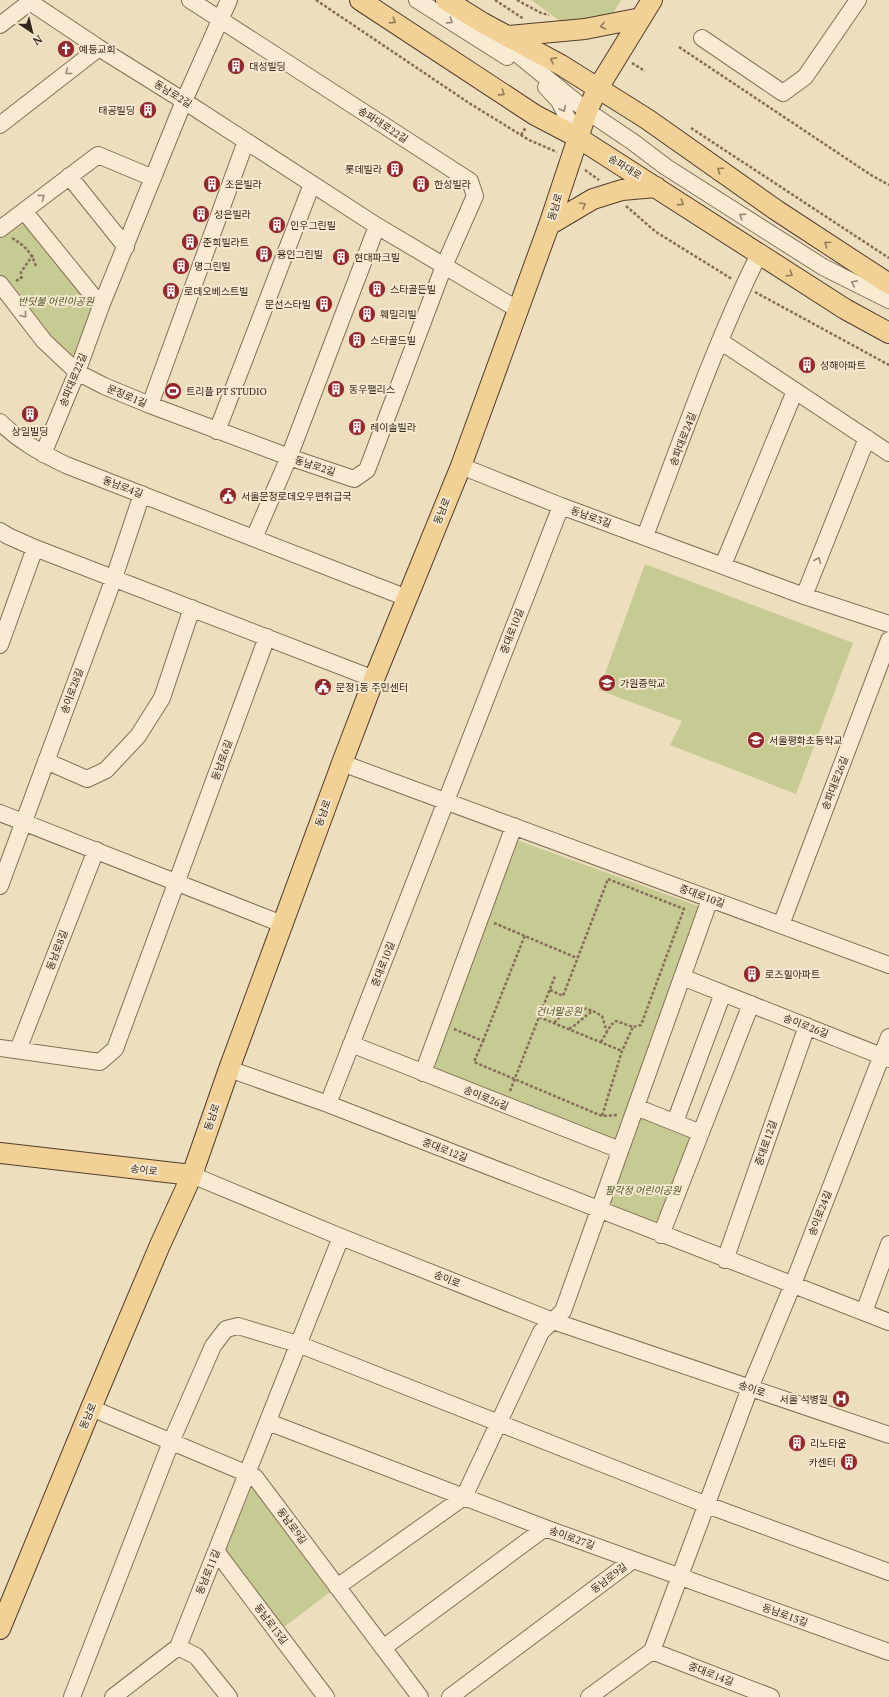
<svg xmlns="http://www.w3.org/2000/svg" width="889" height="1697" font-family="'PT Serif','Noto Sans KR',serif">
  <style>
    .green { fill: #c6ca93 }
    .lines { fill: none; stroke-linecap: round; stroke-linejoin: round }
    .minor-casing { stroke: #856e57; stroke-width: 18 }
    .major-casing { stroke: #523d2c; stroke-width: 22 }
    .path { stroke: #856e57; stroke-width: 2.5; stroke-dasharray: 3 2; stroke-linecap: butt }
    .minor { stroke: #f8ebd1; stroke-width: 16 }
    .major { stroke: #f1d195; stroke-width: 20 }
    .oneway { stroke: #927c58 }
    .oneway2 { stroke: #968976 }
    .labels { text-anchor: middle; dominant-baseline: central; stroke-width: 4; stroke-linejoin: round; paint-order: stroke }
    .poi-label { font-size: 10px; fill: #34271c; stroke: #f5e8ce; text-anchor: start }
    .street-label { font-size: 10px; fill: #34271c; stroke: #f5e8ce }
    .park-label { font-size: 10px; font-style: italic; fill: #475123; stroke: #f5e8ce }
  </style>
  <rect width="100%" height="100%" fill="#eddebe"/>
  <path class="green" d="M531,0H621L606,25L581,36Z
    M26,217L97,308L73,361L50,339L0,275V237Z
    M645,564L853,643L796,794L670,745L682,721L599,690Z
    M517,840L701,907L618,1146L430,1069Z
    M641,1114L695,1136L659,1231L605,1208Z
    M252,1487L330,1592L284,1627L224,1552Z"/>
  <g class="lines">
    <defs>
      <path id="minor" d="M27,0L99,48L184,101L377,226L517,309
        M417,0L507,57
        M0,25L30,2
        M494,35L587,111L633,142L666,167L823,267L889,300
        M702,38L783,93L805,77L858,0
        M546,87L559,101L577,137
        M0,125L99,48
        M69,176L126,247
        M24,211L101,306
        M0,229L98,155L153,178
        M0,284L44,341L77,372L104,386L150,405L289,457L354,479L367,470L444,266L475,196L470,181L190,0
        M720,341L889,453
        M150,405L246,141
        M0,422C19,441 41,453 66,465L407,598
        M217,431L312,184
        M43,454L77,372L101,306L184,101L229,0
        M461,466L561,506L804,596L889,624
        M0,531L8,536L35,548L374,679
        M645,536C681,442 714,345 759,254
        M254,538L289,457L377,226
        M723,565L795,391
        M804,596L867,438
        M0,645L35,548
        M46,761L87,779L106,770L138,736L162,698L192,608
        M342,763L889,965
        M0,813L282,924
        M0,886L114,578L142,494
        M781,925L889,640
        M682,977L889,1059
        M351,1044L620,1150
        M0,1048L100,1062L115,1049L267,637
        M18,1050L96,850
        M229,1069L328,1104L889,1322
        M423,1073L514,826
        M328,1104L561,506
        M636,1107L701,1133
        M675,1122L723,993
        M192,1175L341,1237L553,1321L889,1435
        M661,1235L751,1004
        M725,1260L807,1026
        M864,1312L889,1244
        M91,1408L255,1477L420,1697
        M268,1422L545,1528L889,1652
        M216,1551L326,1697
        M337,1587L464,1497L541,1332L563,1311L710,899
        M178,1647L196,1656L229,1697
        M383,1648L545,1528
        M652,1651L771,1697
        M72,1697L171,1442L213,1346L226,1329L238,1326L298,1344L707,1505L889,1572
        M113,1697L178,1647L341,1237
        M450,1697L633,1560
        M589,1697L652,1651L750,1388L793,1284L889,1037"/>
      <path id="major" d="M360,0L535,115L577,137L845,309L889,333
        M446,0L483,23L561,65L647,119L776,210L889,284
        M508,36L585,29L641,18
        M549,225L593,199L622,190L656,187
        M0,1153L192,1175
        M0,1629L91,1408L160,1245L192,1175L229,1069L342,763L374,679L461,466L549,225L587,111L598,88L652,0"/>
    </defs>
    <use href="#minor" class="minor-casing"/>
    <use href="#major" class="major-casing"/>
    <path class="path" d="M316,0L469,103L529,140L557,152
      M495,0L524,19
      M517,0L541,13L549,15
      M679,47L871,175L889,185
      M632,63L645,71
      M691,128L889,258
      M521,135L526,127
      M585,170L599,180
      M626,206L656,232L732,279
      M12,238C25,246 31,252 36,266
      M21,279V272L33,255
      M16,281L24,276
      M755,292L889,365
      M73,306L80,303
      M608,879L684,909L641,1025L633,1027
      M494,923L577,958
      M550,990L563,996L608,879
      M539,1017L622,1051
      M554,1023C567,1010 574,1003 592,1011
      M454,1029L483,1041L474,1062L602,1116L618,1115
      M569,1029C578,1024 584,1016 593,1011L602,1016L607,1032
      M483,1041L525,935
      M601,1042L611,1025L616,1021L633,1027L622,1051L602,1116
      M510,1091L555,976"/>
    <use href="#minor" class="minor"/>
    <use href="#major" class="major"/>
  </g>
  <defs><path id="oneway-chevron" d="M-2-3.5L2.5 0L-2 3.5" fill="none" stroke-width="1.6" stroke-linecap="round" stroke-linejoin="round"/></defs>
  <g class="oneway">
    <use href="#oneway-chevron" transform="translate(393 21) rotate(33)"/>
    <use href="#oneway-chevron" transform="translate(603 26) rotate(168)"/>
    <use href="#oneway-chevron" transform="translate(553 60) rotate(-152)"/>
    <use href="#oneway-chevron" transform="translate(502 93) rotate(33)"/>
    <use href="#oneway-chevron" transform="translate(720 170) rotate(-145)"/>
    <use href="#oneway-chevron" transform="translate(681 203) rotate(33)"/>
    <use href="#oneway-chevron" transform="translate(583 205) rotate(-31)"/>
    <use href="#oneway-chevron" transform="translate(827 244) rotate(-146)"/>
    <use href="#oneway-chevron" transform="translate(790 274) rotate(32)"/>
  </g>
  <g class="oneway2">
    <use href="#oneway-chevron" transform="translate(450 21) rotate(33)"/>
    <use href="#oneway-chevron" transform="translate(68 72) rotate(142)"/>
    <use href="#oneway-chevron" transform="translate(563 109) rotate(63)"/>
    <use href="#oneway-chevron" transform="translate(42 197) rotate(-37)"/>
    <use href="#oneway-chevron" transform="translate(742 216) rotate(-147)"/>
    <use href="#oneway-chevron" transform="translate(854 283) rotate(-153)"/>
    <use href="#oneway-chevron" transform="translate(24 315) rotate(52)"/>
    <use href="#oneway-chevron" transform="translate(818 560) rotate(-68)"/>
  </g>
  <defs>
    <symbol id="church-disc" viewBox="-11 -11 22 22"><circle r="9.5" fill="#93282c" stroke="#f5e8ce"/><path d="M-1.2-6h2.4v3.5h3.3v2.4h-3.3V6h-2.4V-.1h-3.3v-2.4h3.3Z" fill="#fff"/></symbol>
    <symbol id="building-disc" viewBox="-11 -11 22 22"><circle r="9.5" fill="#93282c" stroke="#f5e8ce"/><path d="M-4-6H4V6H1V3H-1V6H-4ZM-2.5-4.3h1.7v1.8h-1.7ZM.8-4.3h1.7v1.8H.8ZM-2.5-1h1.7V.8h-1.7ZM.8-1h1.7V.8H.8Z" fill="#fff"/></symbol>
    <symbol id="stadium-disc" viewBox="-11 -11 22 22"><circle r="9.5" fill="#93282c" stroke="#f5e8ce"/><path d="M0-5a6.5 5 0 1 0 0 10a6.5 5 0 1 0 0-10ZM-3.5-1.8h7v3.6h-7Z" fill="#fff"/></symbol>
    <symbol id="civic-disc" viewBox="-11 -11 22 22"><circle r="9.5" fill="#93282c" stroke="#f5e8ce"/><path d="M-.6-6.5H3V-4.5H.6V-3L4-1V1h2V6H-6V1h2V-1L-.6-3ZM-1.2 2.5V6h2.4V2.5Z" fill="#fff"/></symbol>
    <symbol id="school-disc" viewBox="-11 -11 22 22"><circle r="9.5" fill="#93282c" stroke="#f5e8ce"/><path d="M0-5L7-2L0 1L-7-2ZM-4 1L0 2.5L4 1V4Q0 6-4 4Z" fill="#fff"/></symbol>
    <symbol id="hospital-disc" viewBox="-11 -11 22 22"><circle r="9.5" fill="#93282c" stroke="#f5e8ce"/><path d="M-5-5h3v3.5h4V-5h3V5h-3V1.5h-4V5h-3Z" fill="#fff"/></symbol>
  </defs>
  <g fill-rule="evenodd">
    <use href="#church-disc" x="56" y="39" width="20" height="20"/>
    <use href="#building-disc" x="226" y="56" width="20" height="20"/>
    <use href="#building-disc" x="138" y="100" width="20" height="20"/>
    <use href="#building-disc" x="385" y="159" width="20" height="20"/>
    <use href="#building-disc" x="202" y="174" width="20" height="20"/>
    <use href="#building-disc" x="411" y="174" width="20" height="20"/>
    <use href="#building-disc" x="191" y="204" width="20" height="20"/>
    <use href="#building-disc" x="267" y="215" width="20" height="20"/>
    <use href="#building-disc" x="180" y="232" width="20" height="20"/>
    <use href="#building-disc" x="254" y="244" width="20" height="20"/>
    <use href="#building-disc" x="331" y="247" width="20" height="20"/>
    <use href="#building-disc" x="171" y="256" width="20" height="20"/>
    <use href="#building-disc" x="367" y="279" width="20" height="20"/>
    <use href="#building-disc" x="161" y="281" width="20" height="20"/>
    <use href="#building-disc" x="314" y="294" width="20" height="20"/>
    <use href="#building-disc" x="357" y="304" width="20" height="20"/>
    <use href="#building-disc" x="347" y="330" width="20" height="20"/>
    <use href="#building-disc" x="797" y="355" width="20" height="20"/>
    <use href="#building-disc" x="326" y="379" width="20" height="20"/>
    <use href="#stadium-disc" x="163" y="381" width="20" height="20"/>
    <use href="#building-disc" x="20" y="404" width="20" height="20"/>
    <use href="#building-disc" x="347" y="417" width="20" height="20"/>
    <use href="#civic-disc" x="218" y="486" width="20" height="20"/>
    <use href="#school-disc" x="597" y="673" width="20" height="20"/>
    <use href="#civic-disc" x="313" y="677" width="20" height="20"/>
    <use href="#school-disc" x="746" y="730" width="20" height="20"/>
    <use href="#building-disc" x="742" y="964" width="20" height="20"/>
    <use href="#hospital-disc" x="831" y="1389" width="20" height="20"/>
    <use href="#building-disc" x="787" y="1433" width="20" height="20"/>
    <use href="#building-disc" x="839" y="1452" width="20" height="20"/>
  </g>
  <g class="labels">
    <g class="poi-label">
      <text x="79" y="49">예등교회</text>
      <text x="249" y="66">대성빌딩</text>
      <text x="135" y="110" text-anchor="end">태공빌딩</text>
      <text x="382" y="169" text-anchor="end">롯데빌라</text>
      <text x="225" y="184">조은빌라</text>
      <text x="434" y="184">한성빌라</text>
      <text x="214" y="214">성은빌라</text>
      <text x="290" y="225">인우그린빌</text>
      <text x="203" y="242">준희빌라트</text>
      <text x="277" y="254">용인그린빌</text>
      <text x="354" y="257">현대파크빌</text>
      <text x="194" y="266">명그린빌</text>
      <text x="390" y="289">스타골든빌</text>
      <text x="184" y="291">로데오베스트빌</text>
      <text x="311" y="304" text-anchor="end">문선스타빌</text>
      <text x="380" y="314">훼밀리빌</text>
      <text x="370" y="340">스타골드빌</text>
      <text x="820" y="365">성해아파트</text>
      <text x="349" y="389">동우팰리스</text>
      <text x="186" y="391">트리플 PT STUDIO</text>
      <text x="370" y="427">레이솔빌라</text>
      <text x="30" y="431" text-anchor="middle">상일빌딩</text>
      <text x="241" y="496">서울문정로데오우편취급국</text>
      <text x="620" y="683">가원중학교</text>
      <text x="336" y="687">문정1동 주민센터</text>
      <text x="769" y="740">서울평화초등학교</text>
      <text x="765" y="974">로즈힐아파트</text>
      <text x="828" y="1399" text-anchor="end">서울 석병원</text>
      <text x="810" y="1443">리노타운</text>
      <text x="836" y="1462" text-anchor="end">카센터</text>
    </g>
    <g class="street-label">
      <text transform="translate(173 94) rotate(32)">동남로2길</text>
      <text transform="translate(383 125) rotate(33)">송파대로22길</text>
      <text transform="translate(625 167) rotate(32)">송파대로</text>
      <text transform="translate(555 207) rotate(-73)">동남로</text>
      <text transform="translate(73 380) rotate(-68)">송파대로22길</text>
      <text transform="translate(127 396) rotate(23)">문정로1길</text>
      <text transform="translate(683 439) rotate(-69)">송파대로24길</text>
      <text transform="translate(315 466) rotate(18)">동남로2길</text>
      <text transform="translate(123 487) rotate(21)">동남로4길</text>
      <text transform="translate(442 511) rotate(-68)">동남로</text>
      <text transform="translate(591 517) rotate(20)">동남로3길</text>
      <text transform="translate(512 631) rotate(-69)">중대로10길</text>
      <text transform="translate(72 691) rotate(-70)">송이로28길</text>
      <text transform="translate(222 760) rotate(-70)">동남로6길</text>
      <text transform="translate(835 783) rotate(-69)">송파대로26길</text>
      <text transform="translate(323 813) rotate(-70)">동남로</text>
      <text transform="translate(702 896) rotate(20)">중대로10길</text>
      <text transform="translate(57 950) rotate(-69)">동남로8길</text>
      <text transform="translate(383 964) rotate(-69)">중대로10길</text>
      <text transform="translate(806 1026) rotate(21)">송이로26길</text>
      <text transform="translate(486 1098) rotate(22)">송이로26길</text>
      <text transform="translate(212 1117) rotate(-71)">동남로</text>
      <text transform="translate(766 1143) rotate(-71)">중대로12길</text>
      <text transform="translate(445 1150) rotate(21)">중대로12길</text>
      <text transform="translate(144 1170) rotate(6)">송이로</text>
      <text transform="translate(820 1213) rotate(-69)">송이로24길</text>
      <text transform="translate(447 1279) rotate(22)">송이로</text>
      <text transform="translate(752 1389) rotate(19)">송이로</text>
      <text transform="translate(88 1416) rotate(-67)">동남로</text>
      <text transform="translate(292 1526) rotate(53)">동남로9길</text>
      <text transform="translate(572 1538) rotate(20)">송이로27길</text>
      <text transform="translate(208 1572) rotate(-68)">동남로11길</text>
      <text transform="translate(609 1578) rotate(-37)">동남로9길</text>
      <text transform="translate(785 1615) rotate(20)">동남로13길</text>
      <text transform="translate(271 1624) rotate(53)">동남로13길</text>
      <text transform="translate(711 1674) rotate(21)">중대로14길</text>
    </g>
    <g class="park-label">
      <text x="56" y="301">반딧불 어린이공원</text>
      <text x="559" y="1011">건너말공원</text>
      <text x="643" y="1190">팔각정 어린이공원</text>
    </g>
  </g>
  <g transform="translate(32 32) rotate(145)" stroke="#f5e8ce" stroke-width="3" paint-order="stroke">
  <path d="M0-3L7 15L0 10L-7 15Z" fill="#34271c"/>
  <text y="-6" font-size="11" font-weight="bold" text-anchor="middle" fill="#34271c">N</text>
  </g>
</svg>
